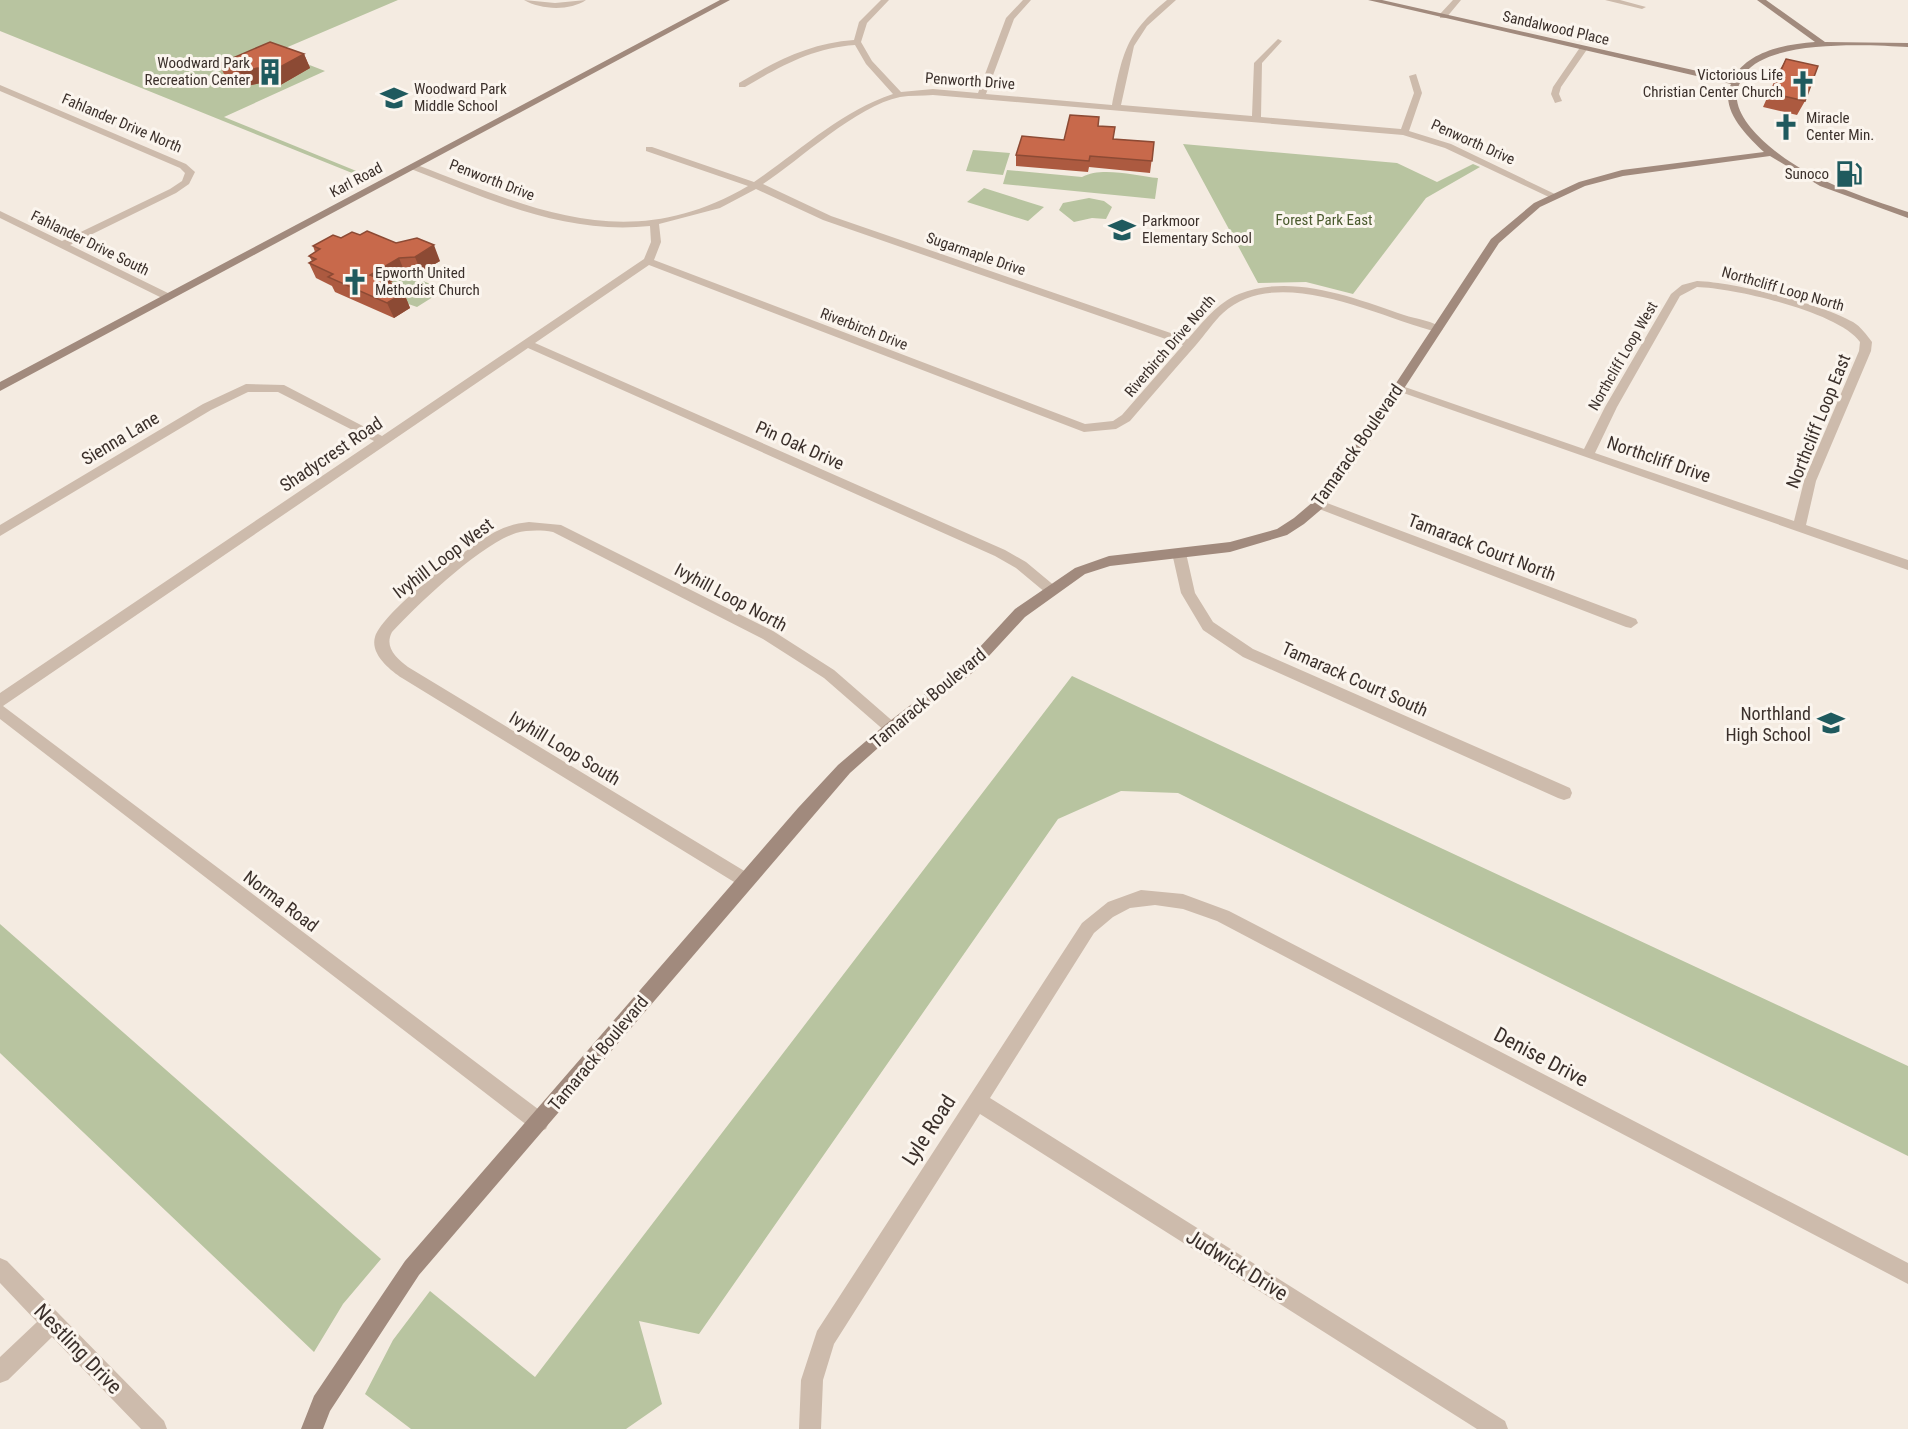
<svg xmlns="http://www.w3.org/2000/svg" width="1908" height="1429" font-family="'Roboto Condensed',sans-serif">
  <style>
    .green { fill: #b8c4a0 }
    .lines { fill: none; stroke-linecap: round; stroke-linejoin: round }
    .street { fill: #cdbbac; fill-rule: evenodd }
    .secondary { fill: #a18a7d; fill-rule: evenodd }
    .wall { fill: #ac5a40 }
    .shaded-wall { fill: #8c4a34 }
    .building { fill: #c8694b; stroke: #8c4a34; stroke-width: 1.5 }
    .labels { text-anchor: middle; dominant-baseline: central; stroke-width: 6; stroke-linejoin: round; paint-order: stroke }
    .far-street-label { font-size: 15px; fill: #3b302b; stroke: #fbf5ee }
    .far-poi-label { font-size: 15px; fill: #3b302b; stroke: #fbf5ee; text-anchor: start }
    .far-park-label { font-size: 15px; fill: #4a5a2e; stroke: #fbf5ee }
    .street-label { font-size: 18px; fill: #3b302b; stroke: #fbf5ee }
    .poi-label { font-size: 18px; fill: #3b302b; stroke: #fbf5ee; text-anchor: end }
    .near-street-label { font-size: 21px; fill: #3b302b; stroke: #fbf5ee }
  </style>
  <rect width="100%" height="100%" fill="#f4ebe1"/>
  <path class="green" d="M0,0H398L276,52L325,71L224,117L371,177L367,179L0,31Z
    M1183,144L1397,163L1437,182L1473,164L1480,167L1426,198L1353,294L1306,282L1258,283Z
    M973,150L1010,153L1003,175L966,171Z
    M1007,170L1082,177C1102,166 1136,176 1158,178L1155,199L1003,184Z
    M984,188L1044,207L1028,221L967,202Z
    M1089,198L1104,201L1112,207L1106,219L1092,218L1074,222L1059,210L1063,203Z
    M405,273L444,290L417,307L374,292Z
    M1072,676L1908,1066V1156L1178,793L1121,791L1058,819L699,1334L639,1321L662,1404L626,1429H411L365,1394L393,1340L430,1291L535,1377Z
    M0,924L381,1259L343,1304L314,1352L0,1053Z"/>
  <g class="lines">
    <path class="street" d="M524,0L555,3L586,0C570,11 541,10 524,0Z
      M881,0H889L867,23L861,42L872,61L901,92L933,89L978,93L1006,18L1023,0H1031L1014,19L986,94L1112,105C1123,53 1125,34 1167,0H1176L1147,26L1134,46L1121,105L1252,116L1254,63L1278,39L1282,41L1262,63L1261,117L1401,129L1414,93L1409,76L1416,74L1422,93L1409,131L1451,144L1559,196L1551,198L1445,148L1403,135L933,95C922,96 911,95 900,97C856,106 801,159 763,184L831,216L1188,339C1203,322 1217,303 1239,294C1291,273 1355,298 1404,315C1416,319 1434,321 1443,329L1437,332C1378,317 1277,263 1223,313C1213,322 1205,335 1196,345C1174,370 1152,395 1130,421L1116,429L1084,432L649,265L535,343L1005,550L1026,562L1056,587L1058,590L1056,593H1046L1016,568L995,556L528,348L3,706L546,1115L549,1122L546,1129L539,1132L532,1129L0,719V693L374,441L278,392H248L211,410L0,536V525L203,404L246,384L284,385L382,436L644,259L651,242L650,226C563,235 489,199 411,169V165H417C534,209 628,256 748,186L646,151V147H652L754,182C800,151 841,111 893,94L866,64L855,45C812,48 781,66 745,87H739V83C776,61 810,43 854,40L859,22ZM756,189L823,220L1183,345L1122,415L1113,421L1085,424L654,260L661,242L659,224L720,208Z
      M1453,0H1461L1446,18H1440V14Z
      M1605,0H1620L1646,7L1642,9Z
      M1581,46L1588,48L1561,87L1559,94L1562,101L1555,103L1551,94L1553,87Z
      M0,85L186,164L195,172L189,184L176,193L70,245L172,295V299H164L0,218V211L62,241L170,189L182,181L185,173L180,168L0,91Z
      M1697,281C1733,282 1822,304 1853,322C1861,327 1866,334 1872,342L1871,351L1816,481L1806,525L1908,560V570L1392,389L1398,385L1402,386L1584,449L1605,407L1671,294L1682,285ZM1697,287C1734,288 1839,312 1860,342L1859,351L1804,481L1794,521L1595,453L1617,407L1680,296Z
      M1319,500L1636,619L1638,623L1631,628L1626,627L1314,507L1313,504L1314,501Z
      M529,522L561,525L773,631L834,670L896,724L899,728L896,732H886L824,678L763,639L553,532C541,530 528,530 516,533C481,544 417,605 392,632C384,647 396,658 408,667L751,875L753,880L751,885L745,887L739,885L402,678C390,670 370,654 375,637C383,611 471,544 497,531C507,526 518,523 529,522Z
      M1179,548L1186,553L1195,593L1213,622L1253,649L1570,788L1572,793L1570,798L1564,800L1558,798L1243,657L1203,630L1181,593L1172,553Z
      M1141,890L1183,894L1229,911L1908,1263V1284L1217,921L1183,909L1155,905L1130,908L1113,917L1094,933L990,1098L1505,1421L1508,1429H1477L980,1114L834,1344L823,1380L821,1429H799L801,1380L817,1331L1082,923L1108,902Z
      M0,1258L7,1261L164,1421L167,1429H141L52,1337L8,1380L0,1383V1357L37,1322L0,1283Z"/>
    <path class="secondary" d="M720,0H730L0,391V382Z
      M1368,0H1382L1733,79C1747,51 1787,44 1815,42L1757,0H1766L1825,42L1908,43V47C1868,45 1772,39 1745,73C1743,76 1741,81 1739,85C1729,108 1754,133 1769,146C1807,179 1860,196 1908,212V218L1820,186L1770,156L1623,176L1585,186L1540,207L1499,243L1356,462L1324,507L1304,524L1287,535L1230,552L1110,566L1085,574L1025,617L976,670L896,732L850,773L419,1275L330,1411L323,1429H301L314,1396L405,1261L798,808L838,765L886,724L966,662L1015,609L1075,568L1109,556L1230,542L1277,529L1294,518L1314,501L1348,456L1491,239L1534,203L1579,182L1622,170L1764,152C1747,136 1719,109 1731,84Z"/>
  </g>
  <path class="wall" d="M304,54L310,68L277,87L265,82L247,86L226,78L219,64Z
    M1786,59L1805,101L1797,115L1763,107L1778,73Z
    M1099,126L1114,139L1154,142L1150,173L1089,167L1088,172L1016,166V155L1064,140Z
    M360,235L440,261L421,272L405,273L390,283L398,286L400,291L404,293L410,308L394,318L335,292L332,286L316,278L309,263L312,261L309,256L315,252L313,246L341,238Z"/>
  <path class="shaded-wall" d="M304,54L310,68L277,87L271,72Z
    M258,68L265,82L247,86L240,72Z
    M434,245L440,261L421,272L415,257Z
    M399,258L405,273L377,290L370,275Z
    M398,286L402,294L404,293L410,308L394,318L387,303L394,288Z"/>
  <path class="building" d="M270,42L304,54L271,72L258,68L240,72L219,64Z
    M1786,59L1818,66L1805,101L1771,93Z
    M1070,115L1099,117L1098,126L1115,127L1113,139L1154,142L1152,161L1090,156L1089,161L1016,155L1022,136L1064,140Z
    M367,231L396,243L417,238L434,245L415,257L399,258L370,275L398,286L394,288L404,293L387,303L328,277L333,274L309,263L316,259L309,256L320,249L313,246L333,235L341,238L352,232L360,235Z"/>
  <defs>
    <symbol id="building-bare" viewBox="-9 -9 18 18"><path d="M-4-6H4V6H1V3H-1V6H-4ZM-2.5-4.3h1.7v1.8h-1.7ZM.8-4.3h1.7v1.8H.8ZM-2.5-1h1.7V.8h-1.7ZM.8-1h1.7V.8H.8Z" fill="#1f5a5e" stroke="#fbf5ee" stroke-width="2.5" paint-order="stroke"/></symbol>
    <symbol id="church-bare" viewBox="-9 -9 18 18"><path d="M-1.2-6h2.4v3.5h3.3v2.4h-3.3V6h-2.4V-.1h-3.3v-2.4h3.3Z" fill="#1f5a5e" stroke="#fbf5ee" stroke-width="2.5" paint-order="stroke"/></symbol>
    <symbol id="school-bare" viewBox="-9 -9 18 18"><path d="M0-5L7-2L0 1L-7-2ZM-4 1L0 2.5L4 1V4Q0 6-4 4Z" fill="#1f5a5e" stroke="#fbf5ee" stroke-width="2.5" paint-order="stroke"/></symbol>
    <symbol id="fuel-bare" viewBox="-9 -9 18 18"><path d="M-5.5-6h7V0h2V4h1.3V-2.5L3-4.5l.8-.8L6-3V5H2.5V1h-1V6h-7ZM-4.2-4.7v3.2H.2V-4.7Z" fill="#1f5a5e" stroke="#fbf5ee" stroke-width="2.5" paint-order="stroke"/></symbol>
  </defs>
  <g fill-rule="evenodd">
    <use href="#building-bare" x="251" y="53" width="38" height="38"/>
    <use href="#church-bare" x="1784" y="65" width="38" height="38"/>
    <use href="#school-bare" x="375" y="79" width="38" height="38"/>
    <use href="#church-bare" x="1767" y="108" width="38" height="38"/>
    <use href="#fuel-bare" x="1830" y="155" width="38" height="38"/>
    <use href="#school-bare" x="1103" y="211" width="38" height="38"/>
    <use href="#church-bare" x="336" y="263" width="38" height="38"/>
    <use href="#school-bare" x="1812" y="704" width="38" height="38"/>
  </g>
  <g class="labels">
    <g class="far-street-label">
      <text transform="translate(1556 28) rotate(13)">Sandalwood Place</text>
      <text transform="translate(970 81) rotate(4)">Penworth Drive</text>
      <text transform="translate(122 123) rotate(23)">Fahlander Drive North</text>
      <text transform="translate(1473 142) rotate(24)">Penworth Drive</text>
      <text transform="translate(356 180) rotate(-28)">Karl Road</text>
      <text transform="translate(492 180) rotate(21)">Penworth Drive</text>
      <text transform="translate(90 243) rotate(26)">Fahlander Drive South</text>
      <text transform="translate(976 254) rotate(19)">Sugarmaple Drive</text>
      <text transform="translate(1783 289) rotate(16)">Northcliff Loop North</text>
      <text transform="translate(864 329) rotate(21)">Riverbirch Drive</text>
      <text transform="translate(1170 346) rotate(-49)">Riverbirch Drive North</text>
      <text transform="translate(1623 356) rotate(-60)">Northcliff Loop West</text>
    </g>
    <g class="far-poi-label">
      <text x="250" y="63" text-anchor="end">Woodward Park<tspan x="250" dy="17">Recreation Center</tspan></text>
      <text x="1783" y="75" text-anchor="end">Victorious Life<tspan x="1783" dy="17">Christian Center Church</tspan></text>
      <text x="414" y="89">Woodward Park<tspan x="414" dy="17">Middle School</tspan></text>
      <text x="1806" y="118">Miracle<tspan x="1806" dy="17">Center Min.</tspan></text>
      <text x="1829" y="174" text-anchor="end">Sunoco</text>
      <text x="1142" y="221">Parkmoor<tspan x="1142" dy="17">Elementary School</tspan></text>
      <text x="375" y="273">Epworth United<tspan x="375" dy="17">Methodist Church</tspan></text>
    </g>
    <g class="far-park-label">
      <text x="1324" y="220">Forest Park East</text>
    </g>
    <g class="street-label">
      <text transform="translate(1818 421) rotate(-68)">Northcliff Loop East</text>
      <text transform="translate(120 438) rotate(-31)">Sienna Lane</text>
      <text transform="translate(800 445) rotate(24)">Pin Oak Drive</text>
      <text transform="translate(1357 445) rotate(-55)">Tamarack Boulevard</text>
      <text transform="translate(331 454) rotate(-34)">Shadycrest Road</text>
      <text transform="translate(1659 459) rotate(19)">Northcliff Drive</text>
      <text transform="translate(1482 547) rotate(21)">Tamarack Court North</text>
      <text transform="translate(443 558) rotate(-37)">Ivyhill Loop West</text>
      <text transform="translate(731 597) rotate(28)">Ivyhill Loop North</text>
      <text transform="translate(1355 679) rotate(24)">Tamarack Court South</text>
      <text transform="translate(928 698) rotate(-40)">Tamarack Boulevard</text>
      <text transform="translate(565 748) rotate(31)">Ivyhill Loop South</text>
      <text transform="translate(281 901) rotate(37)">Norma Road</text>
      <text transform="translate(598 1053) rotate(-50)">Tamarack Boulevard</text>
    </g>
    <g class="poi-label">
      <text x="1811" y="713">Northland<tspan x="1811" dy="21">High School</tspan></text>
    </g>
    <g class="near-street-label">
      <text transform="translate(1541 1057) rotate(28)">Denise Drive</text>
      <text transform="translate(929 1130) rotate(-57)">Lyle Road</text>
      <text transform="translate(1237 1265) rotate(32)">Judwick Drive</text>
      <text transform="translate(78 1349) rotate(46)">Nestling Drive</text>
    </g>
  </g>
</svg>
